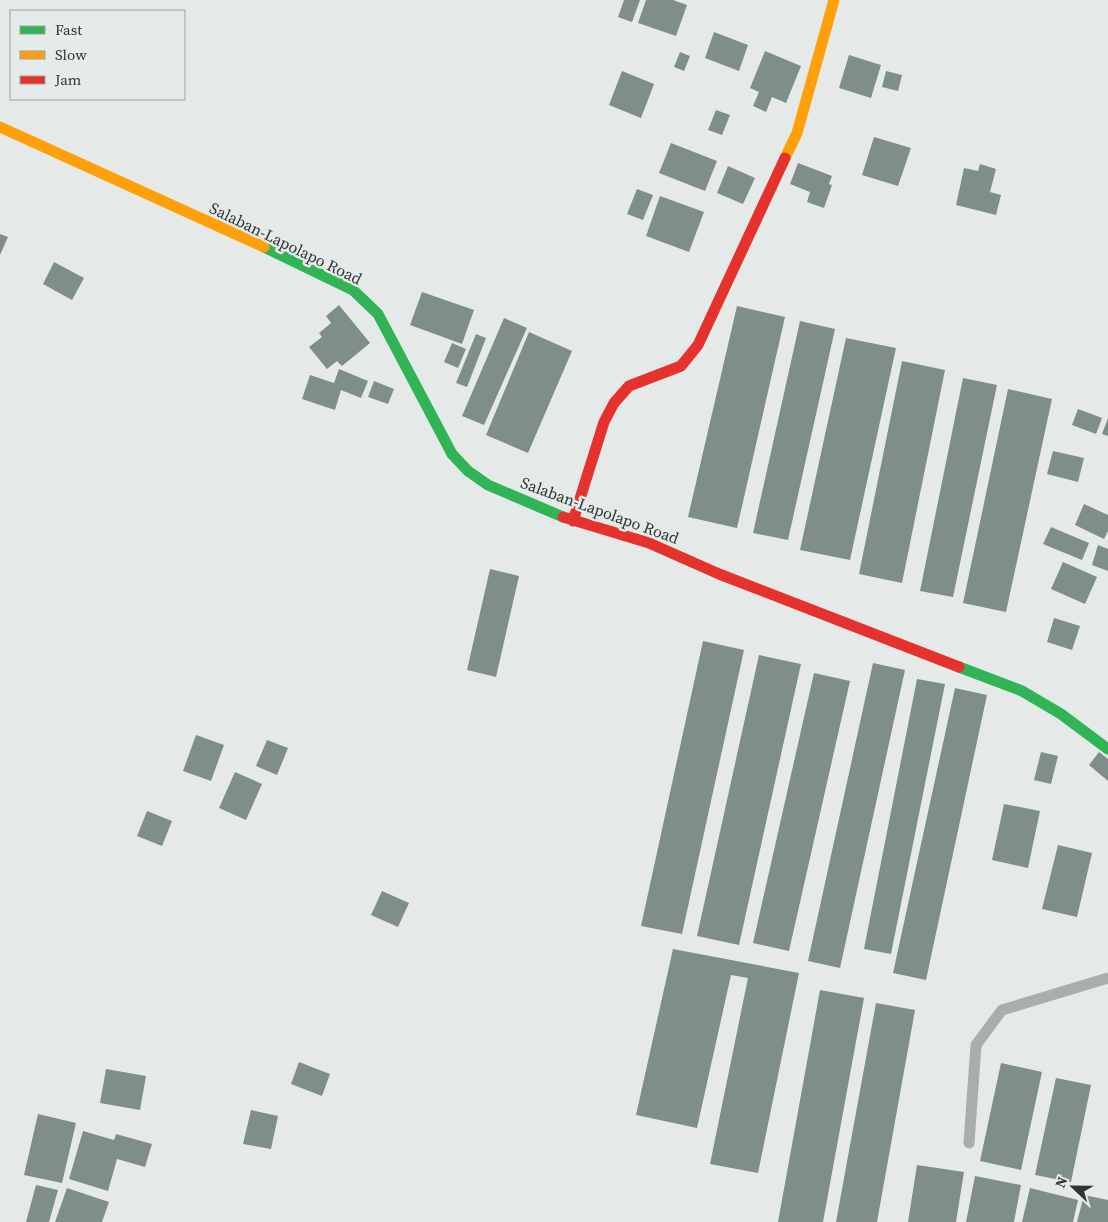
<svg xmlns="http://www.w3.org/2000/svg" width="1108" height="1222" font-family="'Source Serif 4',serif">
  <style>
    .building { fill: #7f8e8a }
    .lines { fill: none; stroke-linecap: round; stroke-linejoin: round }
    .lane { stroke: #aaadac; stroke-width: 11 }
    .fast { stroke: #30b455; stroke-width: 11 }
    .slow { stroke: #ff9f0a; stroke-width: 11 }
    .jam { stroke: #e5322d; stroke-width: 11 }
    .labels { text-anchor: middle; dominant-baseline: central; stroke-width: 5; stroke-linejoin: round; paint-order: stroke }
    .street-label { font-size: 16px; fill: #313433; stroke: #e4ebe9 }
  </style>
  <rect width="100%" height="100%" fill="#e5eae8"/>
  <path class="building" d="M624,0H640L632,22L618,17Z
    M646,0H673L687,5L676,36L638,23Z
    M714,32L748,45L739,71L705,58Z
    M765,51L801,66L786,103L772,97L766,112L753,106L759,92L750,88Z
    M680,52L690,56L684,71L674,67Z
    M849,55L881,65L871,98L839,88Z
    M622,71L654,84L641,118L609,105Z
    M886,71L902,75L898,91L882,87Z
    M716,110L730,115L722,135L708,130Z
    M874,137L911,148L898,186L862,175Z
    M671,143L717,161L705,191L659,173Z
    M798,163L832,176L829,184L832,185L824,208L807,202L810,192L790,184Z
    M980,164L996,169L990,192L1001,195L996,215L956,205L964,168L978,171Z
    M728,166L755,178L743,204L717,193Z
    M637,189L653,195L643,220L627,214Z
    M660,196L704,212L689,252L646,236Z
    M0,234L8,237L0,255Z
    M54,262L84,278L72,300L43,284Z
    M422,292L474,310L462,344L410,325Z
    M339,305L370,343L342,366L337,361L327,369L309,347L322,337L319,333L331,323L326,316Z
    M737,306L785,317L737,528L688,517Z
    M504,318L527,328L484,425L462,416Z
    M800,321L835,329L788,540L753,533Z
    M529,332L572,351L528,453L486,435Z
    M476,334L486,338L467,387L456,383Z
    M846,338L896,348L850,560L800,550Z
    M452,343L466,349L458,368L444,362Z
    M902,361L945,370L902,583L859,574Z
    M339,369L368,381L361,398L341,390L335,410L302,399L310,375L334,383Z
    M963,378L997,385L953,597L920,591Z
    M374,381L394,389L388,404L368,397Z
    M1008,389L1052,399L1006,612L963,603Z
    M1078,409L1102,418L1096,434L1072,425Z
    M1108,418V436L1102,434Z
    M1053,451L1084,458L1078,482L1047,474Z
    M1084,504L1108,515V531L1104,539L1075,525Z
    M1051,527L1089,543L1082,560L1043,544Z
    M1098,545L1108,549V571L1092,565Z
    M1063,562L1097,577L1085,604L1051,589Z
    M490,569L519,576L496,677L467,670Z
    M1054,618L1080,626L1072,650L1047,642Z
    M703,641L744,650L682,934L641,926Z
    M759,655L801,664L739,945L697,936Z
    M873,663L905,670L840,968L808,961Z
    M814,673L850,681L789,951L753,943Z
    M917,679L945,684L891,954L864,949Z
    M955,688L987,695L926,980L893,973Z
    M196,735L224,745L211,781L183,771Z
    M267,740L288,748L277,775L256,766Z
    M1041,752L1058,756L1051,784L1034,780Z
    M1099,752L1108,759V781L1089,765Z
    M235,772L262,784L246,820L219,808Z
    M1004,804L1040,811L1028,868L992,860Z
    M147,811L172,821L162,846L137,836Z
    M1058,845L1092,853L1077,917L1042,909Z
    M382,891L409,903L398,927L371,915Z
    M673,949L799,973L758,1173L710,1164L748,978L731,975L697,1128L636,1115Z
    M820,990L864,998L823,1222H778Z
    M876,1003L915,1010L877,1222H836Z
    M299,1062L330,1074L322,1096L291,1084Z
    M1001,1063L1042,1072L1021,1170L980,1161Z
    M106,1069L146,1076L140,1110L100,1103Z
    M1056,1078L1091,1085L1071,1182L1035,1175Z
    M251,1110L278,1116L271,1149L243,1144Z
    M38,1114L76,1123L62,1183L24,1175Z
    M83,1131L114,1140L116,1134L152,1144L145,1167L117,1159L108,1191L69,1179Z
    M917,1165L964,1172L956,1222H908Z
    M975,1176L1021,1185L1014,1222H966Z
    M36,1185L58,1190L49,1222H26Z
    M67,1188L109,1202L102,1222H55Z
    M1030,1188L1078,1200L1073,1222H1022Z
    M1084,1195L1108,1200V1222H1077Z"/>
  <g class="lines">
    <path class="lane" d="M969,1143L976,1045L1002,1010L1108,978"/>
    <path class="fast" d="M264,247L353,290L378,314L452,454L468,471L488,485L563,517
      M959,667L1022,691L1061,714L1108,749"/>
    <path class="slow" d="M0,127L264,247
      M785,158L797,133L834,0"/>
    <path class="jam" d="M563,517L649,543L719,574L959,667
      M573,521L604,422L614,403L629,386L681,366L698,345L785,158"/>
  </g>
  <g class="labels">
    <g class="street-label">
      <text transform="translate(286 243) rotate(26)">Salaban-Lapolapo Road</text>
      <text transform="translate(600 510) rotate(20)">Salaban-Lapolapo Road</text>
    </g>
  </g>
  <rect x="10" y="10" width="175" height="90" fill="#e4ebe9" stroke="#9ca2a0"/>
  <rect x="20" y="26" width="25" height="8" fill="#30b455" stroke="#9ca2a0"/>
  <text x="55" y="35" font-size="15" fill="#313433">Fast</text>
  <rect x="20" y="51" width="25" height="8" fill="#ff9f0a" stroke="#9ca2a0"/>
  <text x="55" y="60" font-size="15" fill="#313433">Slow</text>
  <rect x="20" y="76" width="25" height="8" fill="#e5322d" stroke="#9ca2a0"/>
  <text x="55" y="85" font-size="15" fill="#313433">Jam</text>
  <g transform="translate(1073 1187) rotate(292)" stroke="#e4ebe9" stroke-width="4" paint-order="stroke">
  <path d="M0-4L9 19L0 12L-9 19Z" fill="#313433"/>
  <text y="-8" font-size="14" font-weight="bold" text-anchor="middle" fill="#313433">N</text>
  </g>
</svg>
